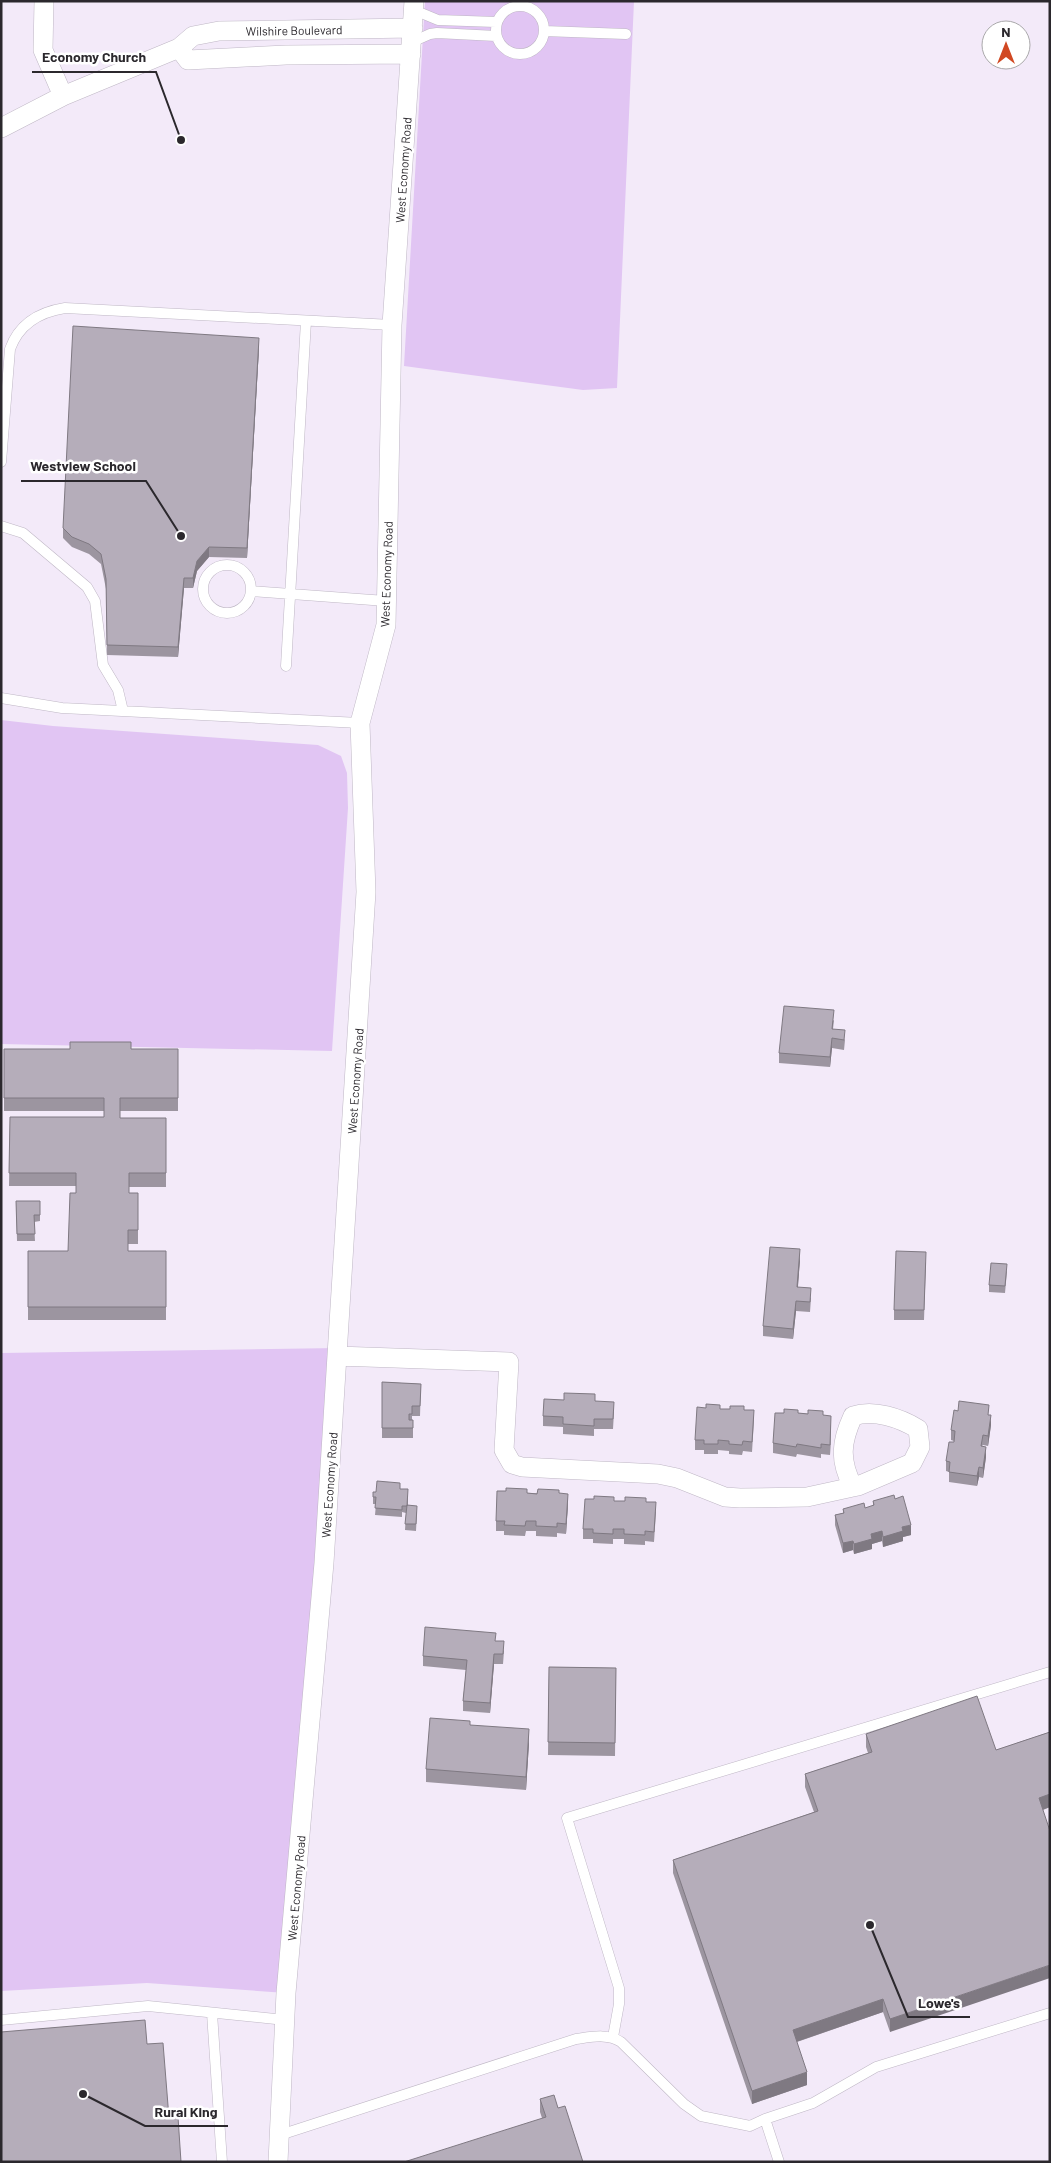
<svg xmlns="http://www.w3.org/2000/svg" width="1051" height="2163" font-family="Barlow,sans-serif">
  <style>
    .green { fill: #e1c5f3 }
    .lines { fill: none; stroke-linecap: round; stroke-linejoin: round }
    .service-casing { stroke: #bfb7c5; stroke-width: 11 }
    .minor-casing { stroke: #bfb7c5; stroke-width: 20 }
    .service { stroke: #fff; stroke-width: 10 }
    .minor { stroke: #fff; stroke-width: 19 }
    .wall { fill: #9c95a0 }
    .shaded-wall { fill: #7f7982 }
    .building { fill: #b5adba; stroke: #7f7982 }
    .labels { text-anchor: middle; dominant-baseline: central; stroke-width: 5; stroke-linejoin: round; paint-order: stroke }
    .street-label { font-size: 12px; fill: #2b282d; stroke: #fff }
    .leader { fill: none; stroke: #2b282d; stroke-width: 2 }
    .callout-dot { fill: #2b282d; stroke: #fff; stroke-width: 2 }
    .callout-label { font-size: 14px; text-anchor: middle; font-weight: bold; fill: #2b282d; stroke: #fff; stroke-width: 5; stroke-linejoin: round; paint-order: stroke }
  </style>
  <rect width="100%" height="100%" fill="#f3eaf9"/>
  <path class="green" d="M425,1H634L617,388L583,390L404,366Z
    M1,720L53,726L318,745L341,756L347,773L348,808L332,1051L1,1044Z
    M338,1348L286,1993L147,1983L1,1991V1353Z"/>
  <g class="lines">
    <defs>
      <path id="service" d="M496 30a24 24 0 1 1 48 0a24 24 0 1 1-48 0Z
        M414,10L438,20L496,22
        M544,31L626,34
        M412,42L430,34L437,33L496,36
        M1,462L10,349C19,324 39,312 65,308L392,325
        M1,526L23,533L87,587L95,601L103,665L118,690L123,711
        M203 589a24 24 0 1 1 48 0a24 24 0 1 1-48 0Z
        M251,591L386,601
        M286,666L306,321
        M1,698L62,708L360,723
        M212,2013L222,2162
        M1,2020L148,2006L285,2020
        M613,2037L619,2004V1988L567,1818L1050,1672
        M280,2135L576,2039C591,2037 608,2033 621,2042L684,2104L701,2116L750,2126L765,2119
        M779,2162L765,2119L813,2103L876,2067L1050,2013"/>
      <path id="minor" d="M44,1L43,50L63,96
        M179,48L188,60L286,55L411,54
        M1,128L63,96L179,48L193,36L219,31L413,28
        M337,1356L509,1362L504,1450L512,1464L522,1467L658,1474L677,1478L725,1497L740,1498L807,1497L853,1487L858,1486L912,1463L920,1447L918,1429C900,1418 874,1409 853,1416C841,1442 839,1460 853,1487
        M278,2162L286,1993L324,1563L366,892L360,723L386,625L392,325L414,1"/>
    </defs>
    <use href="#service" class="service-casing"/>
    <use href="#minor" class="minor-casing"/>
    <use href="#service" class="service"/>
    <use href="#minor" class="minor"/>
  </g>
  <path class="wall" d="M259,348L247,558L209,557L197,571L193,588H184L178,657L107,655L106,589L101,564L89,554L72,547L63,538V528Z
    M834,1020L833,1029L845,1040L844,1050L832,1048L830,1067L779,1063V1053Z
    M4,1049H178V1111H120V1118H166V1187H129V1193H138V1244H128V1251H166V1320H28V1251H68L76,1193V1186H9L10,1117H104V1111H4Z
    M16,1201H40V1221L34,1222L35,1241H17Z
    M800,1259L798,1287L811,1298L810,1312L796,1311L793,1339L763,1336V1326Z
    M926,1262L924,1320H894V1310Z
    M1007,1271L1005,1293L989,1292V1285Z
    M382,1382L421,1384L420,1416H412V1420H413V1438H382Z
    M595,1401L614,1412L613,1429H594V1436L563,1434V1427L543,1426V1416Z
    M720,1409L744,1410L754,1420L752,1452L743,1451L742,1455L729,1454V1451L718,1450V1454H704V1450H695V1440Z
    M798,1413L823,1415L831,1426L830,1455L821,1454V1458L797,1454L796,1457L773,1453V1443Z
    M989,1415L991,1425L988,1446L983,1445L982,1446L986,1457L983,1478L979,1477L977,1486L949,1482V1472L946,1471V1461L954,1442V1441L951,1440V1430Z
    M400,1489L408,1496V1505L417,1512L416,1531L405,1530L406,1513L402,1512V1517L375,1515L376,1504H373V1497L376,1492Z
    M527,1493L559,1494L568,1504L566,1534L557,1533V1537L536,1536V1531H526L525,1536L504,1535V1531H496V1521Z
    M594,1499L614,1501L646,1502L656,1512L654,1542L645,1541V1545L624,1544V1539H613V1544L593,1543V1539H583V1529Z
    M895,1499L911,1535L903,1537V1541L883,1547L882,1541L872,1544V1549L854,1554L853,1550L843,1553L835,1525V1515L843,1513V1509L865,1508L873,1506V1501Z
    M496,1641L504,1651L503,1664H494L490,1713L463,1711V1701L466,1670L423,1666V1656Z
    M549,1667L616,1668L615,1756L548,1755Z
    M470,1725L529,1743L526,1790L426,1782V1769Z
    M1050,1732V1807L1043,1810L890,2032L883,2012L797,2042L807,2085L752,2104L673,1873V1860L814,1812L805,1787V1774L868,1753L866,1747V1734L996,1750Z
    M540,2099L558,2108L583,2162L542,2118L540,2112Z"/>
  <path class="shaded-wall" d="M259,338V348L247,558V548Z
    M209,547V557L197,571L193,588V578L197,561Z
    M184,578V588L178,657V647Z
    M832,1038V1048L830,1067V1057Z
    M800,1249V1259L797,1297V1287Z
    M796,1301V1311L793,1339V1329Z
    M991,1415V1425L988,1446V1436Z
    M831,1416V1426L830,1455V1445Z
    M986,1447V1457L983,1478V1468Z
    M979,1467V1477L977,1486V1476Z
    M568,1494V1504L566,1534V1524Z
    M911,1525V1535L903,1537V1541L883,1547V1537L902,1527Z
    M882,1531V1541L872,1544V1549L854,1554V1544L871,1534Z
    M853,1541V1550L843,1553V1543Z
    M494,1654V1664L490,1713V1703Z
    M529,1729V1743L526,1790V1777Z
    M1050,1794V1807L1039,1811V1798Z
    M1050,1965V1978L890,2032V2019Z
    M883,1999V2012L793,2043V2030Z
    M807,2072V2085L752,2104V2091Z"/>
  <path class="building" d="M73,326L259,338L247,548L209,547L197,561L193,578H184L178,647L107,645L106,579L101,554L89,544L72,537L63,528Z
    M784,1006L834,1010L832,1029L845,1030L844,1040L832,1038L830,1057L779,1053Z
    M70,1042H131V1049H178V1098H120V1118H166V1173H129V1193H138V1230H128V1251H166V1307H28V1251H68L70,1193H76V1173H9L10,1117H104V1098H4V1049H70Z
    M16,1201H40V1215H34L35,1234H17Z
    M770,1247L800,1249L797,1287L811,1288L810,1302L796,1301L793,1329L763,1326Z
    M896,1251L926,1252L924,1310H894Z
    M991,1263L1007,1264L1005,1286L989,1285Z
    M382,1382L421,1384L420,1406H412V1414H409V1420H413V1428H382Z
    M564,1393L595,1394V1401L614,1402L613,1419H594V1426L563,1424V1417L543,1416L544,1399L564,1400Z
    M959,1401L989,1405L988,1415H991L988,1436L983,1435L981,1446L986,1447L983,1468L979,1467L977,1476L949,1472L950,1462L946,1461L949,1442H954L955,1431L951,1430L954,1410L958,1411Z
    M706,1404L720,1405V1409H730V1406H744V1410H754L752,1442L743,1441L742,1445L729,1444V1441L718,1440V1444H704V1440H695L697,1407L706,1408Z
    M784,1409L798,1410V1413L808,1414V1410L823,1411V1415L831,1416L830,1445L821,1444V1448L797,1444L796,1447L773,1443L775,1413H784Z
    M377,1481L400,1483V1489H408L407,1506H402V1510L375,1508L376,1497H373V1492H376Z
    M506,1488L527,1489V1493L537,1494L538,1489L559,1490V1493L568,1494L566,1524L557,1523V1527L536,1526V1521H526L525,1526L504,1525L505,1521H496L497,1491H506Z
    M894,1495L895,1499L903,1496L911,1525L902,1527L903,1531L883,1537L882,1531L871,1534L872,1539L854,1544L853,1541L843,1543L835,1515L844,1513L843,1509L864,1503L865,1508L874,1505L873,1501Z
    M594,1496L614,1497V1501H625V1497L646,1498V1502H656L654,1532L645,1531V1535L624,1534V1529H613V1534L593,1533V1529H583L585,1499H594Z
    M407,1505L417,1506L416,1524H405Z
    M425,1627L496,1633L495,1641H504L503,1654H494L490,1703L463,1701L467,1660L423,1656Z
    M549,1667L616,1668L615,1743L548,1742Z
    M977,1696L996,1750L1050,1732V1794L1039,1798L1050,1831V1965L890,2019L883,1999L793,2030L807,2072L752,2091L673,1860L818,1811L805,1774L872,1752L866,1734Z
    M430,1718L470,1721V1725L529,1729L526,1777L426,1769Z
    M145,2020L147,2044L163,2043L169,2118L178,2117L181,2162H1V2032Z
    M554,2095L558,2108L565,2106L583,2162H404L546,2117L540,2099Z"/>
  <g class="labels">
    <g class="street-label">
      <text transform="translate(294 30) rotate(-1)">Wilshire Boulevard</text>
      <text transform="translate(403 170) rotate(-86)">West Economy Road</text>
      <text transform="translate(386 574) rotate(-88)">West Economy Road</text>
      <text transform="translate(355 1081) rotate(-86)">West Economy Road</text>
      <text transform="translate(329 1485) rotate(-86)">West Economy Road</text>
      <text transform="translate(296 1888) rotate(-85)">West Economy Road</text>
    </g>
  </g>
  <path class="leader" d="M181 140L156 72H32M181 536L146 481H21M870 1925L908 2017H970M83 2094L145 2126H228"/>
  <g class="callout-dot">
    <circle cx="181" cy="140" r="5"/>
    <circle cx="181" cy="536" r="5"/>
    <circle cx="870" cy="1925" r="5"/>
    <circle cx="83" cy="2094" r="5"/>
  </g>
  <g class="callout-label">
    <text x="94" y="62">Economy Church</text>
    <text x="83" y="471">Westview School</text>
    <text x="939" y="2008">Lowe's</text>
    <text x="186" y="2117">Rural King</text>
  </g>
  <rect width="1051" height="2163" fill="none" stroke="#2b282d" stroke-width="5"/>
  <g transform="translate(1006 45)"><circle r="24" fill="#ffffff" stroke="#aaa9ab"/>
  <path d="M0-4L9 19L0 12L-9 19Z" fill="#d14822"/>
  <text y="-8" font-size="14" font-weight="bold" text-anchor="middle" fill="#2b282d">N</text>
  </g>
</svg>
